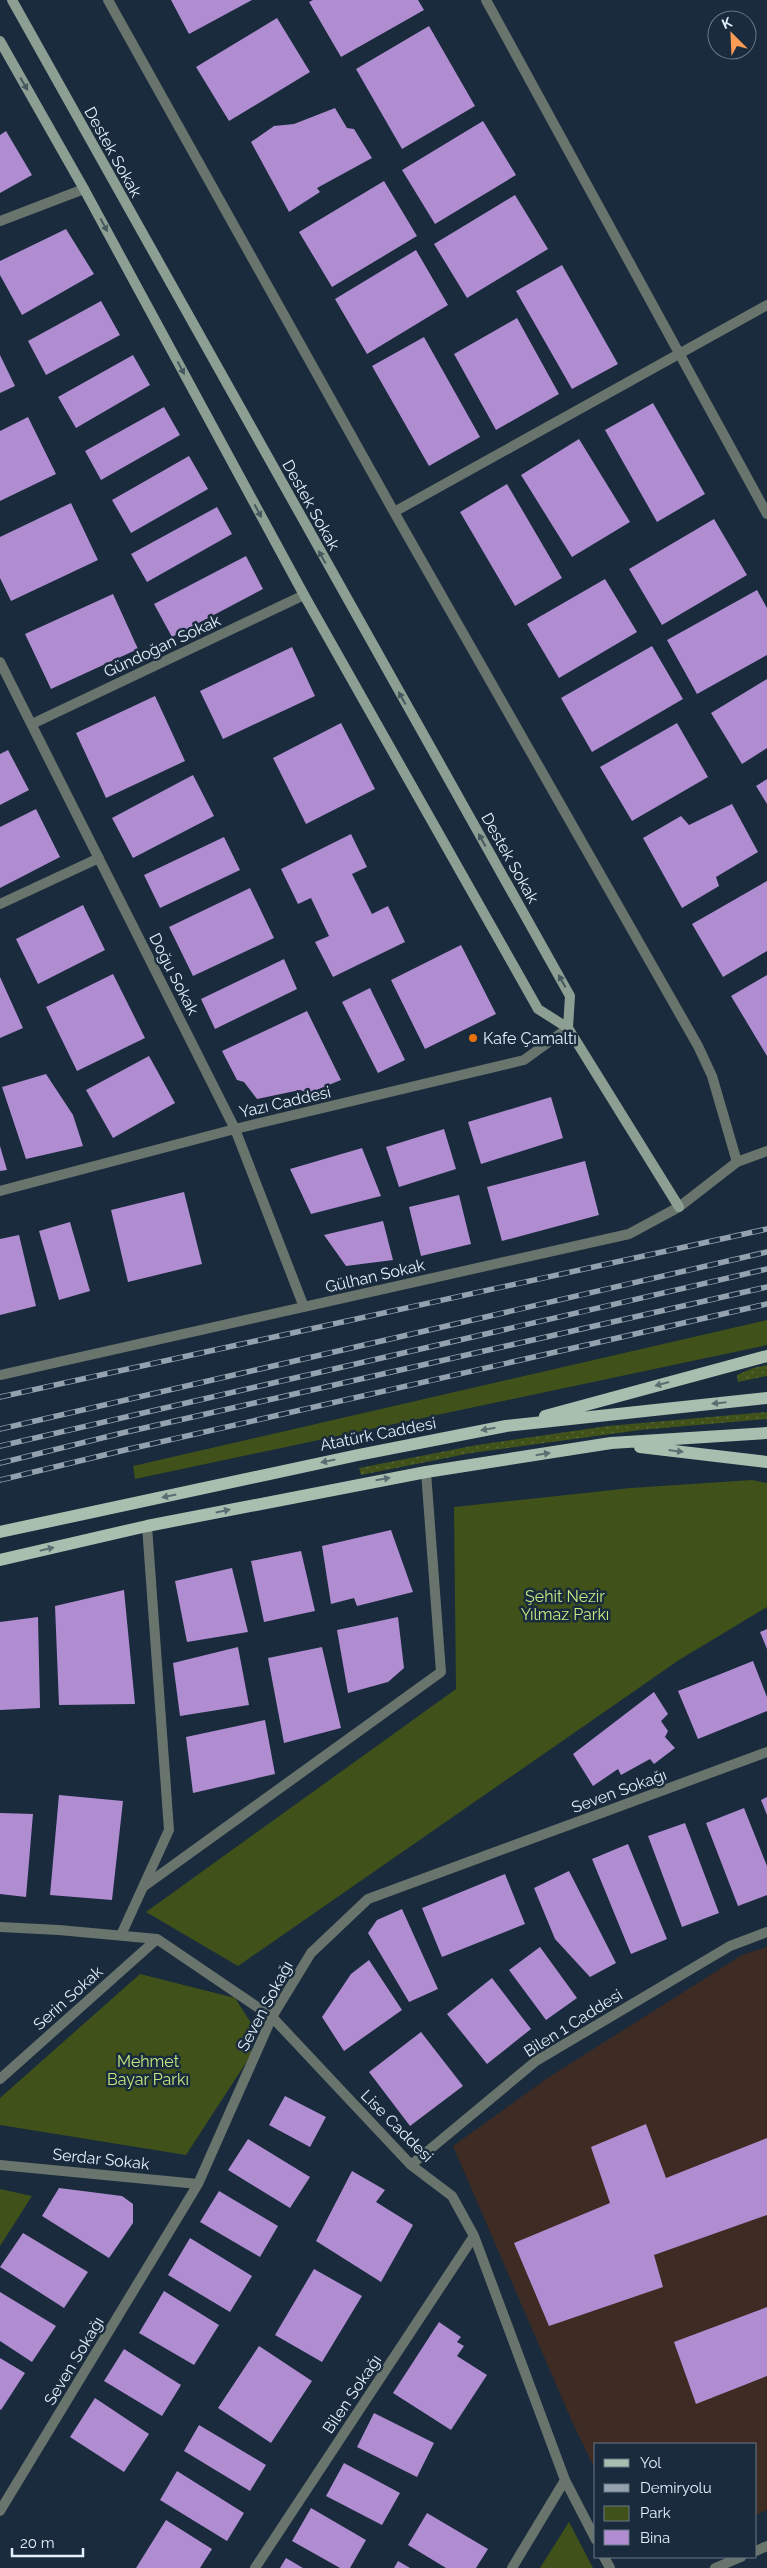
<svg xmlns="http://www.w3.org/2000/svg" width="767" height="2568" font-family="Raleway,sans-serif">
  <style>
    .education { fill: #3e2c24 }
    .grass { fill: url(#grass-dots) }
    .green { fill: #405219 }
    .building { fill: #b08cd1 }
    .lines { fill: none; stroke-linecap: round; stroke-linejoin: round }
    .street { stroke: #69746d; stroke-width: 10 }
    .secondary { stroke: #8d9e93; stroke-width: 10 }
    .primary { stroke: #a8bfb0; stroke-width: 12 }
    .rail-casing { stroke: #94a1af; stroke-width: 5.5 }
    .rail { stroke: #192b3c; stroke-width: 4; stroke-dasharray: 11; stroke-linecap: butt }
    .oneway { fill: #47595f }
    .oneway2 { fill: #596e70 }
    .food-dot { fill: #e8710a; stroke: #192b3c; stroke-width: 2 }
    .labels { text-anchor: middle; dominant-baseline: central; stroke-width: 5; stroke-linejoin: round; paint-order: stroke }
    .street-label { font-size: 16px; fill: #e4effb; stroke: #192b3c }
    .poi-label { font-size: 16px; fill: #e4effb; stroke: #192b3c; text-anchor: start }
    .park-label { font-size: 16px; fill: #c5e982; stroke: #192b3c }
  </style>
  <defs>
    <pattern id="grass-dots" width="8" height="8" patternUnits="userSpaceOnUse" patternTransform="scale(1.25)"><rect width="8" height="8" fill="#405219"/><path d="M2 2h.1M6 6h.1" fill="none" stroke="#5b6b3b" stroke-width="1.8" stroke-linecap="round"/></pattern>
  </defs>
  <rect width="100%" height="100%" fill="#192b3c"/>
  <path class="education" d="M767,1947V2510L756,2515V2444H596V2471L574,2426L453,2146L546,2079L742,1955Z"/>
  <path class="grass" d="M767,1365V1376L738,1382L737,1375L753,1368Z
    M767,1412V1419L640,1430L471,1453L361,1475L359,1468L477,1445L608,1426Z"/>
  <path class="green" d="M767,1320V1345L135,1479L133,1466Z
    M752,1480L767,1483V1607L679,1660L238,1966L146,1912L456,1689L454,1507L631,1488Z
    M140,1974L235,1998L251,2023V2055L186,2155L0,2125V2098Z
    M0,2189L32,2196L0,2246Z
    M569,2522L593,2568H540Z"/>
  <path class="building" d="M171,0H252L189,34Z
    M313,0H418L424,10L341,57L309,2Z
    M277,18L310,72L229,121L196,67Z
    M429,26L475,106L402,149L356,69Z
    M335,108L347,128L354,129L372,158L317,188L320,192L289,212L251,142L274,126L294,124Z
    M483,121L516,175L435,224L402,170Z
    M6,131L32,175L0,193V135Z
    M384,181L417,236L332,287L299,232Z
    M515,195L548,249L467,298L434,244Z
    M66,229L94,274L22,315L0,275V261Z
    M416,250L448,305L367,354L335,299Z
    M562,265L618,364L572,389L516,291Z
    M101,301L120,335L46,375L28,341Z
    M517,318L559,394L496,430L454,354Z
    M424,337L480,437L429,466L372,366Z
    M0,355L15,386L0,393Z
    M133,355L150,385L76,428L58,397Z
    M653,403L705,494L657,522L605,430Z
    M164,407L180,435L101,480L85,451Z
    M28,417L56,474L0,501V431Z
    M579,439L630,522L572,557L521,475Z
    M189,456L208,489L131,533L112,500Z
    M507,484L562,578L515,606L460,512Z
    M71,503L98,560L11,601L0,578V537Z
    M217,507L232,534L147,582L131,554Z
    M714,519L747,575L662,625L629,569Z
    M246,556L263,589L172,637L154,604Z
    M605,579L637,632L559,678L527,624Z
    M757,590L767,608V655L697,694L667,640Z
    M113,594L138,649L51,689L25,634Z
    M652,646L683,699L592,752L561,698Z
    M292,647L315,696L223,739L200,691Z
    M767,679V748L742,764L711,713Z
    M155,696L185,761L106,798L76,733Z
    M341,723L375,789L306,824L273,758Z
    M677,723L708,777L632,821L600,767Z
    M8,750L29,790L0,805V754Z
    M193,775L214,816L133,858L112,818Z
    M767,779V804L756,786Z
    M732,804L758,852L716,877L719,886L682,908L643,838L681,816L689,825Z
    M36,809L60,857L0,888V827Z
    M351,834L367,867L352,874L372,914L388,906L405,942L333,977L315,942L329,936L311,898L298,904L281,869Z
    M224,837L240,870L160,908L144,875Z
    M767,881V951L723,977L692,924Z
    M250,888L274,938L193,976L169,927Z
    M83,905L105,950L38,984L16,939Z
    M461,945L496,1014L425,1049L391,980Z
    M284,959L297,989L215,1029L201,999Z
    M113,974L145,1038L77,1071L46,1007Z
    M767,975V1056L731,996Z
    M0,977L23,1028L0,1038Z
    M370,988L405,1060L378,1073L342,1002Z
    M307,1011L341,1080L309,1093L300,1090L257,1099L244,1082L237,1080L222,1051Z
    M149,1056L175,1103L113,1138L86,1090Z
    M46,1074L73,1115L83,1146L26,1159L2,1087Z
    M551,1097L563,1138L481,1164L468,1122Z
    M444,1129L456,1169L399,1187L386,1147Z
    M0,1146L7,1170L0,1171Z
    M362,1148L381,1196L311,1214L290,1169Z
    M585,1161L599,1215L502,1241L487,1187Z
    M184,1192L202,1264L128,1282L111,1210Z
    M459,1195L471,1244L421,1256L409,1207Z
    M383,1221L393,1260L346,1266L324,1235Z
    M70,1222L90,1291L59,1300L39,1231Z
    M19,1235L36,1306L0,1315V1239Z
    M391,1530L413,1592L357,1606L354,1598L331,1604L322,1546Z
    M301,1551L315,1611L264,1622L251,1561Z
    M232,1568L248,1632L187,1642L175,1581Z
    M124,1590L135,1704L59,1705L55,1606Z
    M38,1617L40,1708L0,1710V1622Z
    M398,1617L404,1668L388,1682L348,1693L337,1630Z
    M767,1629V1649L760,1632Z
    M238,1647L249,1705L180,1716L173,1663Z
    M322,1647L341,1728L284,1743L268,1658Z
    M753,1661L767,1697V1711L698,1739L678,1691Z
    M654,1692L668,1714L661,1721L668,1731L665,1737L675,1748L654,1764L650,1759L621,1775L618,1769L593,1786L573,1754Z
    M265,1720L275,1774L193,1793L186,1737Z
    M59,1795L123,1801L112,1900L50,1895Z
    M767,1797V1815L761,1800Z
    M744,1808L767,1866V1895L738,1906L706,1823Z
    M0,1813L33,1814L26,1897L0,1894Z
    M685,1823L719,1913L682,1927L648,1836Z
    M628,1844L667,1939L631,1954L592,1859Z
    M569,1871L616,1963L590,1977L555,1939L534,1888Z
    M505,1874L525,1924L442,1957L422,1908Z
    M402,1909L438,1989L409,2002L368,1933L377,1920Z
    M540,1947L577,1998L546,2020L509,1970Z
    M369,1960L402,2010L344,2051L322,2017L351,1974Z
    M492,1978L531,2029L487,2064L447,2014Z
    M421,2032L463,2086L410,2126L369,2072Z
    M285,2096L326,2117L310,2147L269,2125Z
    M646,2124L666,2178L767,2138V2215L654,2255L663,2287L549,2326L514,2243L610,2203L591,2147Z
    M248,2139L310,2177L290,2208L228,2170Z
    M352,2171L385,2190L376,2202L413,2225L381,2282L316,2241Z
    M59,2188L122,2196L133,2204V2223L109,2258L42,2216Z
    M219,2191L278,2226L260,2257L200,2222Z
    M23,2233L88,2272L64,2308L0,2267Z
    M190,2238L252,2276L230,2312L168,2275Z
    M314,2269L362,2296L322,2362L275,2335Z
    M164,2291L219,2325L194,2365L139,2333Z
    M0,2292L56,2326L32,2362L0,2341Z
    M767,2307V2376L696,2404L674,2342Z
    M439,2322L461,2337L457,2342L464,2346L457,2356L487,2375L451,2430L393,2393Z
    M259,2346L312,2381L271,2443L218,2408Z
    M124,2349L181,2385L162,2416L104,2381Z
    M0,2358L25,2373L1,2410L0,2409Z
    M95,2398L149,2434L124,2472L70,2437Z
    M374,2413L434,2443L417,2477L357,2447Z
    M199,2425L266,2465L250,2491L184,2451Z
    M344,2463L400,2493L382,2525L326,2496Z
    M177,2471L244,2513L227,2541L160,2500Z
    M311,2508L366,2540L350,2568H340L292,2541Z
    M427,2513L488,2549L476,2568H446L408,2545Z
    M166,2520L212,2549L200,2568H136Z
    M286,2558L303,2568H280Z
    M398,2561L410,2568H394Z"/>
  <g class="lines">
    <path class="street" d="M108,0L394,512L698,1046L712,1076L737,1162
      M486,0L767,514
      M0,221L84,189
      M394,512L767,305
      M0,662L235,1129L304,1307
      M32,724L304,595
      M0,904L99,858
      M0,1191L235,1129L524,1060L568,1028
      M0,1375L629,1234L679,1207L737,1162L767,1151
      M143,1887L441,1672L426,1472
      M0,1927L59,1930L157,1939L272,2017L411,2165L452,2196L474,2236L565,2480L596,2540
      M121,1935L169,1830L147,1526
      M0,2079L157,1939
      M0,2165L198,2184
      M411,2165L536,2061L730,1946L767,1932
      M0,2511L198,2184L272,2017L311,1953L368,1899L767,1752
      M756,2551L767,2546
      M604,2557L610,2568
      M255,2568L474,2236
      M512,2568L565,2480
      M715,2568L741,2557"/>
    <path class="secondary" d="M12,0L570,996L568,1028
      M0,41L84,189L304,595L538,1009L568,1028L679,1207"/>
    <path class="primary" d="M545,1416L767,1356
      M640,1447L767,1462
      M0,1532L358,1455L506,1426L767,1398
      M0,1560L147,1526L426,1472L611,1443L767,1433"/>
    <defs>
      <path id="rail" d="M0,1397L767,1229
        M0,1429L767,1252
        M0,1446L767,1269
        M0,1463L122,1433L767,1287
        M0,1480L125,1450L767,1304"/>
    </defs>
    <use href="#rail" class="rail-casing"/>
    <use href="#rail" class="rail"/>
  </g>
  <defs><path id="oneway-solid" d="M-6-.8H1V-3.2L6.5 0L1 3.2V.8H-6Z" transform="scale(1.25)"/></defs>
  <g class="oneway">
    <use href="#oneway-solid" transform="translate(24 84) rotate(60)"/>
    <use href="#oneway-solid" transform="translate(104 225) rotate(62)"/>
    <use href="#oneway-solid" transform="translate(181 368) rotate(62)"/>
    <use href="#oneway-solid" transform="translate(258 511) rotate(62)"/>
    <use href="#oneway-solid" transform="translate(322 557) rotate(-119)"/>
    <use href="#oneway-solid" transform="translate(402 698) rotate(-119)"/>
    <use href="#oneway-solid" transform="translate(482 840) rotate(-119)"/>
    <use href="#oneway-solid" transform="translate(562 981) rotate(-119)"/>
  </g>
  <g class="oneway2">
    <use href="#oneway-solid" transform="translate(662 1384) rotate(165)"/>
    <use href="#oneway-solid" transform="translate(719 1403) rotate(174)"/>
    <use href="#oneway-solid" transform="translate(488 1429) rotate(170)"/>
    <use href="#oneway-solid" transform="translate(676 1451) rotate(7)"/>
    <use href="#oneway-solid" transform="translate(543 1454) rotate(-9)"/>
    <use href="#oneway-solid" transform="translate(328 1461) rotate(168)"/>
    <use href="#oneway-solid" transform="translate(383 1479) rotate(-10)"/>
    <use href="#oneway-solid" transform="translate(169 1496) rotate(168)"/>
    <use href="#oneway-solid" transform="translate(223 1511) rotate(-12)"/>
    <use href="#oneway-solid" transform="translate(47 1549) rotate(-13)"/>
  </g>
  <circle class="food-dot" cx="473" cy="1038" r="5"/>
  <g class="labels">
    <g class="street-label">
      <text transform="translate(113 152) rotate(61)">Destek Sokak</text>
      <text transform="translate(311 505) rotate(61)">Destek Sokak</text>
      <text transform="translate(162 646) rotate(-25)">Gündoğan Sokak</text>
      <text transform="translate(510 858) rotate(61)">Destek Sokak</text>
      <text transform="translate(174 974) rotate(63)">Doğu Sokak</text>
      <text transform="translate(285 1102) rotate(-13)">Yazı Caddesi</text>
      <text transform="translate(375 1276) rotate(-13)">Gülhan Sokak</text>
      <text transform="translate(378 1434) rotate(-11)">Atatürk Caddesi</text>
      <text transform="translate(619 1791) rotate(-20)">Seven Sokağı</text>
      <text transform="translate(68 1998) rotate(-42)">Serin Sokak</text>
      <text transform="translate(265 2006) rotate(-62)">Seven Sokağı</text>
      <text transform="translate(573 2023) rotate(-32)">Bilen 1 Caddesi</text>
      <text transform="translate(397 2126) rotate(45)">Lise Caddesi</text>
      <text transform="translate(101 2159) rotate(6)">Serdar Sokak</text>
      <text transform="translate(74 2361) rotate(-59)">Seven Sokağı</text>
      <text transform="translate(352 2394) rotate(-56)">Bilen Sokağı</text>
    </g>
    <g class="poi-label">
      <text x="483" y="1038">Kafe Çamaltı</text>
    </g>
    <g class="park-label">
      <text x="565" y="1596">Şehit Nezir<tspan x="565" dy="18">Yılmaz Parkı</tspan></text>
      <text x="148" y="2061">Mehmet<tspan x="148" dy="18">Bayar Parkı</tspan></text>
    </g>
  </g>
  <rect x="594" y="2443" width="162" height="115" fill="#192b3c" stroke="#6a7988"/>
  <rect x="604" y="2459" width="25" height="8" fill="#a8bfb0" stroke="#6a7988"/>
  <text x="640" y="2468" font-size="15" fill="#e4effb">Yol</text>
  <rect x="604" y="2484" width="25" height="8" fill="#94a1af" stroke="#6a7988"/>
  <text x="640" y="2493" font-size="15" fill="#e4effb">Demiryolu</text>
  <rect x="604" y="2506" width="25" height="15" fill="#405219" stroke="#6a7988"/>
  <text x="640" y="2518" font-size="15" fill="#e4effb">Park</text>
  <rect x="604" y="2530" width="25" height="15" fill="#b08cd1" stroke="#6a7988"/>
  <text x="640" y="2543" font-size="15" fill="#e4effb">Bina</text>
  <g transform="translate(732 35) rotate(336)"><circle r="24" fill="#192b3c" stroke="#6a7988"/>
  <path d="M0-4L9 19L0 12L-9 19Z" fill="#fd9c56"/>
  <text y="-8" font-size="14" font-weight="bold" text-anchor="middle" fill="#e4effb">K</text>
  </g>
  <path d="M12 2548v8h71v-8" fill="none" stroke="#e4effb" stroke-width="2.5"/>
  <text x="20" y="2548" font-size="15" fill="#e4effb" stroke="#192b3c" stroke-width="4" paint-order="stroke">20 m</text>
</svg>
